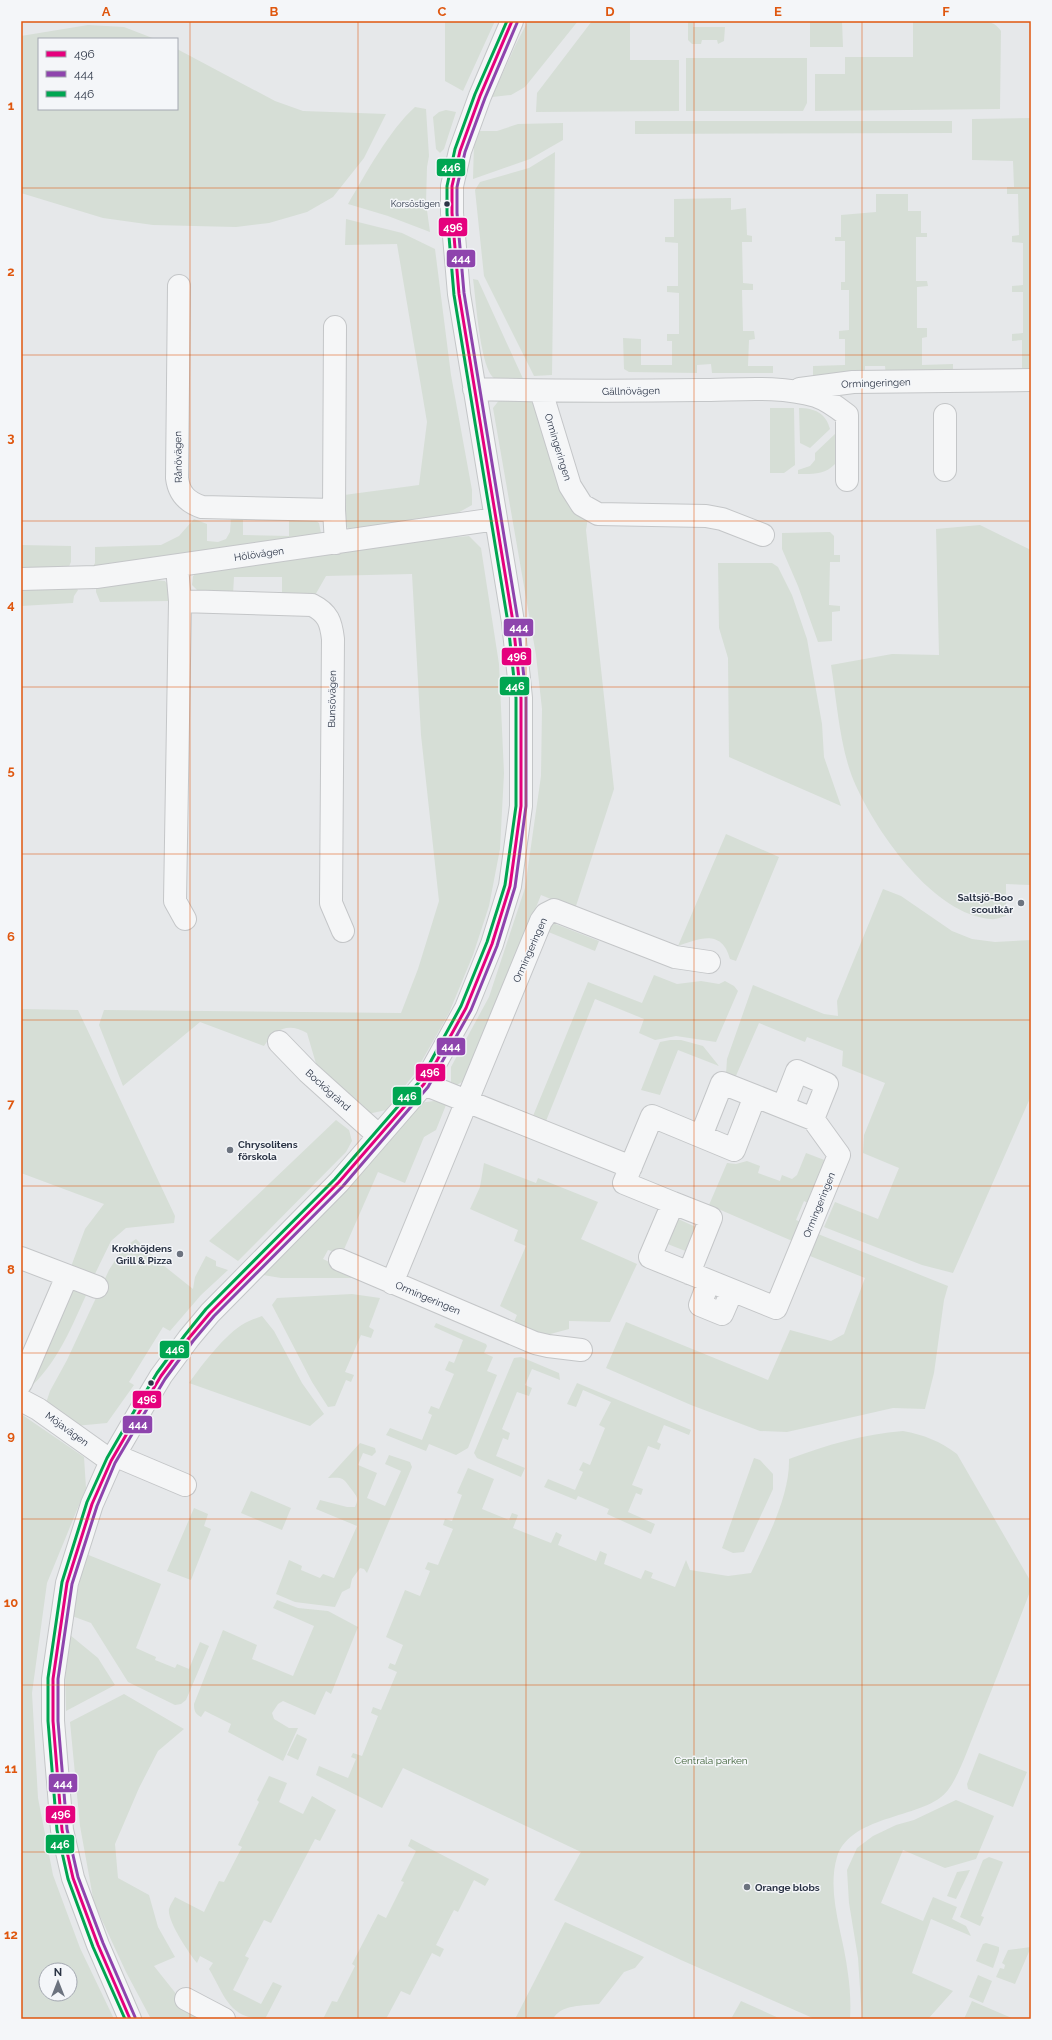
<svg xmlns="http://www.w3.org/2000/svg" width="1052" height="2040" font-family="Raleway,sans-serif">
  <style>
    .green { fill: #d6ded6; fill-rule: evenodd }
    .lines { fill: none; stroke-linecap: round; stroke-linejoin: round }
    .minor-casing { stroke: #c4c6c8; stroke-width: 24 }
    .minor { stroke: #f5f6f7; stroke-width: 22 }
    .bus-1-casing { stroke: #f4f6f9; stroke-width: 6 }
    .bus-2-casing { stroke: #f4f6f9; stroke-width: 6 }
    .bus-3-casing { stroke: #f4f6f9; stroke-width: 6 }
    .bus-1 { stroke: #e5007d; stroke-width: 3 }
    .bus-2 { stroke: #8e44ad; stroke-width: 3 }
    .bus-3 { stroke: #00a651; stroke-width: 3 }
    .grid { fill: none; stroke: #df570f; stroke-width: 1; stroke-opacity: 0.55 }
    .bus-dot { fill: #2b3445; stroke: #f4f6f9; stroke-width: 1.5 }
    .poi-dot { fill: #6c737f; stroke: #f4f6f9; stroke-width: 1.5 }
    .labels { text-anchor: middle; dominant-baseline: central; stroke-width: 3; stroke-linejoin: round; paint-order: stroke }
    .bus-label { font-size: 9px; fill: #2b3445; stroke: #f4f6f9; text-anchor: end }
    .street-label { font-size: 10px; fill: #2b3445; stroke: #f4f6f9 }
    .poi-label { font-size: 10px; font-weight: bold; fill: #2b3445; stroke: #f4f6f9; text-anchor: end }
    .park-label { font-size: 10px; fill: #3f6138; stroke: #f4f6f9 }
    .line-badge { stroke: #f4f6f9; stroke-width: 1.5 }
    .badge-label { font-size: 11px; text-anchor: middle; font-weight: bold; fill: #fff }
    .neatline { fill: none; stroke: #df570f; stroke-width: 1.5 }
    .grid-label { font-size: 13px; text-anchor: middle; font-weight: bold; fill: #df570f }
  </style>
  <rect width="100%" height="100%" fill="#e6e8ea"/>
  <path class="green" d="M445,21H495L463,91L445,81Z
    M528,21H578L525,87L511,95L492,97L516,44Z
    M592,21H630V60H679V111L536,112L537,93Z
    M688,21H693V27H725L724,41L718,44L717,40H702L701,44H692L688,40Z
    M810,21H842L843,47H810Z
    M913,21C932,21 978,17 994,24C997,26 999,28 1001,31L1000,109L815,111V74H845V57H913Z
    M88,25L124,27L155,39H39V109H177V49L275,101L303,111L386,114L364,158L333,197L307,212L269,223L236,227L153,225L103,218L21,193V36Z
    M686,58H807V103L803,111H686Z
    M415,107L426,109L429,156L427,167L426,203L430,232L388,216L348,204C365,175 390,129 415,107Z
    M446,110L456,112L444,149L440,153L436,149L433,117L439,112Z
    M1031,118V370L1022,368V340L1012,341V334L1023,333V292H1012V286L1023,285V243L1012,242V236L1019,235L1018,194H1007V187H1014L1013,161L972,160V119Z
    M635,121H952V133L635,134Z
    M563,123V140L530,159L473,179L474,142L479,131H497L518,124Z
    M555,152L552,375L534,376L484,276L475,190L480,182L529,168Z
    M876,194H908V211H921V233H927V237H916V281H927L928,286L917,287V328H927V337L922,338V365L953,364V377L886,378L885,366H865V377H813V366L845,365V339H839V331L849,330V290H841V282H845V241H835V237H841V215L876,212Z
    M731,198V210L746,208L747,235L752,236V242H742L743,283L753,284V290H742L743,331H754L755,339L749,340L748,366H773V373H712L711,364L697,365V373L629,372L624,369L623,338L641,339V365H672V341H667V334H679V293L667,292V286H678V243L665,242V237H674V199Z
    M346,219L402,233L435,249L451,375L472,490V505L456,514L415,519L352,532L345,525L344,495L419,485L427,422L397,244L345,245Z
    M473,279L478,280L525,383C515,383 502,384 494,378C480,367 476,299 473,279Z
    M500,399H529L538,407L588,518L586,530L614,789L575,909L541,895L467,1079L457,1085L451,1082V1067L489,997L525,888L541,776L542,709L536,655L493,408Z
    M770,408H794L795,465L784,473H770Z
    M799,408C814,408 826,413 830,429L810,448L800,443Z
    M835,434V464C825,475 812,474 798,474V470L810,466L815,460V453Z
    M231,518H243V535L289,536V519L315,520L319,523L321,533L319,537L91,570L95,563V547L161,545L179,536L194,519L207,524V541L218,542L226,539L230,532Z
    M980,525L1031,550V885L1006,884V916C1001,917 996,920 991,919C934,915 878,834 856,786C840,752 837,702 831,665L892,654L939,655L936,529Z
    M830,532L834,536V555H840V562H830L829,605L840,606V611L832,612V641L818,642L798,586L782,549V533Z
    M469,536L481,548L499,664L504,773L500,849L489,906L473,955L449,1013L415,1073L386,1110L368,1114L317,1067L307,1033C288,1022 275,1029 264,1046L200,1022L123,1086L99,1025L104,1010L401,1013L418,969L439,901L421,735L412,574L326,576L314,597L282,596V577H234L233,594L200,593L192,585L193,576L200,571L412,541Z
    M21,545L71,546V562L67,571L21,572Z
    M718,563H772L778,567L792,595L807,639L822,724L824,757L841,806L729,757L728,658L719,628Z
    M154,580L165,581L170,588V601L100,602L96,592V585Z
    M75,586L78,590L74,596L73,603L21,606V588Z
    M726,834L779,857L736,961L730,959C722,929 700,938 678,946Z
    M883,889L901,896L952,931L972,939L995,942L1031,940V1096L953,1273L922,1265L824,1227L835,1202L878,1219L899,1168L863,1153L864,1135L885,1083L842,1066L843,1051L807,1037L805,1042L759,1023L735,1078L726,1074L727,1059L753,985L824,1014L838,1016L837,1001Z
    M553,923L599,941L595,951L546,931Z
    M654,975L677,984L701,981L719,984L725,981L734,986L738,991L716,1042L676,1036L655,1040L639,1033L644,1019L595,999L546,1121L533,1116L588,982L642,1003Z
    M21,1009L78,1010L175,1216L174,1223L126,1228L111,1241L92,1280L69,1272L85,1229L104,1204L21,1173Z
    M670,1040H681L703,1046L719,1066L678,1050L660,1095L641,1090L660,1042Z
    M434,1101L441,1102L446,1105L436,1130L424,1137L405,1183L378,1172L342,1254L328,1250L323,1259L363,1278H281L263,1275L364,1169L419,1103Z
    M336,1120L349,1130L352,1141L346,1152L252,1247L238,1261L209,1241Z
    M806,1153L835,1164L810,1204L804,1201L796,1220L806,1224L797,1243L709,1205L727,1163L736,1164L747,1161L760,1166L758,1173L780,1181L782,1175L792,1179L797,1175Z
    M484,1163L536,1183L538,1178L598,1202L581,1239L637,1264L610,1322L569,1321V1329L543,1336L514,1322L517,1315L500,1306L526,1246L514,1241L518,1230L470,1209L480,1187Z
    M676,1218L698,1228L688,1252L665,1243Z
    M813,1232L948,1286L944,1300L934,1373L925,1409L893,1408L787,1432L760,1431L691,1405L606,1368L626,1322L768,1380L790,1330L831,1341L844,1334L865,1278L805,1254Z
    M136,1239L158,1261L193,1289L195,1277L206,1256L216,1261V1266L228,1270L201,1295L170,1331L163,1327L129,1382L134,1385L107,1423L75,1426L46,1403L50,1391L67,1360L109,1270L123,1248Z
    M64,1281L89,1289C72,1325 58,1364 27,1390Z
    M352,1294L380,1298L369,1327L374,1330L371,1338L361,1335L345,1372L354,1375L351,1382L346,1380L335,1406L328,1407L312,1382L272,1305L277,1298Z
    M262,1316L274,1331L302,1383L324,1414L310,1426L189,1383C202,1365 225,1334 245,1323C250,1320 257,1318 262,1316Z
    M436,1323L486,1344L487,1346L484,1353L493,1357L487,1371L497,1375L468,1448L456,1455L429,1444L426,1451L386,1435L390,1428L422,1440L432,1415L428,1413L431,1406L439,1409L454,1374L445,1370L449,1361L454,1363L463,1340L434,1327Z
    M521,1357L559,1373L560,1380L532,1369L525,1385L532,1388L529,1396L517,1392L502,1429L510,1433L508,1440L503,1438L496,1456L525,1468L521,1477L477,1458L474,1453L514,1358Z
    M577,1383L691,1430L689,1435L664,1425L657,1442L661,1444L659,1450L648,1446L632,1485L643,1489L641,1495L636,1493L628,1512L655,1524L651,1534L607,1514L609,1509L578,1496L576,1500L544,1487L548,1479L575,1490L583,1472L579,1470L583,1462L590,1465L605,1428L599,1425L611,1402L583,1390L576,1407L567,1404Z
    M21,1414L84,1457L86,1488L47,1583L32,1693L38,1798L53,1875L80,1948L114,2019H21ZM46,1970H70V1994H46Z
    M903,1431C924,1435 940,1441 957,1454L1031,1582V1589C1014,1634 996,1679 978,1724C970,1743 960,1774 948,1790C927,1819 851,1813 837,1857C826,1894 844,1936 848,1974C850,1988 851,2004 850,2019H815L681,1960L554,1900L581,1852L403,1768L382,1808L316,1775L319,1766L348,1778L356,1759L351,1757L353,1753L362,1756L378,1716L371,1713L373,1707L381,1710L397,1672L388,1668L390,1663L395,1665L403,1645L386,1637L405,1590L420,1596L430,1571L425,1569L428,1562L438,1565L453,1529L443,1525L445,1519L452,1521L462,1495L457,1493L468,1468L494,1479L482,1509L509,1520L512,1513L518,1515L513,1528L551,1543L556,1532L562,1535L558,1545L596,1561L600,1551L607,1554L604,1564L641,1579L645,1570L653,1573L651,1578L675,1587L686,1560L690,1570L728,1576L751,1573C767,1539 790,1496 789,1459C826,1445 864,1434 903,1431Z
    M360,1443L375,1448L376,1452L372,1456L363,1453L358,1465L377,1473L367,1498L385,1506L401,1471L385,1464L389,1455L410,1462L412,1467L367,1573L364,1569L360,1568L352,1579L350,1588L342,1592L335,1607L295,1602L276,1594L289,1560L302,1566L301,1570L320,1578L323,1574L334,1578L357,1526L316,1509L320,1500L347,1507H355C359,1498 357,1497 352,1490C343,1478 344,1477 328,1478Z
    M754,1458L760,1460L773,1474V1489L744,1552L733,1553L722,1548Z
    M251,1491L291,1508L282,1530L241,1513Z
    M194,1508L208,1514L204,1526L211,1529L191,1580L167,1571Z
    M86,1554L161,1584L136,1648L156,1657L155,1660L175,1668L177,1664L189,1669L200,1642L209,1646L186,1700L181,1704L175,1705L128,1682L91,1623L72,1616Z
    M277,1600L298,1608L328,1611L358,1627L331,1694L326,1691L315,1715L283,1701L278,1704L272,1713L274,1719L289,1728H298L283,1761L228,1732L231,1724L205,1711L201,1717C195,1714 194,1710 194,1704L223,1630L257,1645L252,1659L293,1676L314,1626L273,1608Z
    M70,1635L98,1658L115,1685L66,1711L65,1675Z
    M124,1694L184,1729L158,1751L139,1788L115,1844L118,1878L149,1895L158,1927L175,1957L154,1966L196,2019H151L126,1972L94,1903L80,1826L70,1722Z
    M297,1734L307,1739L298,1760L287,1755Z
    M979,1753L1027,1772L1013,1807L968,1789L967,1784Z
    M269,1776L287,1783L279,1802L303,1814L312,1796L336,1810L320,1841L315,1839L271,1923L264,1920L245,1956L249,1958L233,1990L261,2004L273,1982L282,1986L265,2019C229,2019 225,1996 209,1969L213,1963L200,1956L197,1963C189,1953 167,1921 169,1909C170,1905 173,1901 175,1897L204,1912L219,1881L224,1882L242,1847L238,1845L259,1802L257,1800Z
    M956,1800L994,1816L976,1859L945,1868L903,1850L881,1903L923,1921L933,1897L957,1907L952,1919L966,1926L971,1936L931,1919L912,1973L953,1991L928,2019H862L858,1958L849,1903L847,1870L857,1848L873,1836L896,1825L914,1820Z
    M411,1839L489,1879L485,1886L474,1880L458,1912L454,1910L436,1945L444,1949L440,1957L432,1953L410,1995L401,1991L386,2019H323L332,2001L337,2002L355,1966L352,1964L378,1914L386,1918L404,1882L401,1881L416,1851L408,1846Z
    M989,1857L1003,1862L981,1916L984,1917L980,1926L960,1917L983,1860Z
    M970,1870L956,1899L947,1896L957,1872Z
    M565,1922L644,1957L635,1968L624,1972L599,2004C583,2006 561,2004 553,2019H515Z
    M986,1943L999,1947V1951L993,1968L976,1961L983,1944Z
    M1031,1947L1015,1984L996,1977L1000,1968L1004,1969L1005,1965L1002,1963L1008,1950Z
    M978,1975L992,1981L983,2003L969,1997Z
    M741,2001L781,2019H731Z
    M972,2001L1014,2019H964Z"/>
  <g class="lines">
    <defs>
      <path id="minor" d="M179,286L177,478C179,494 187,502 202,507L334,510L336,543
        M474,389C549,391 624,391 699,390C737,390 779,385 816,396C828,400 838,408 847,415V480
        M800,389L853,382L1031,380
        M541,391L570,486L582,505L598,514L706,516L722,519L763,535
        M945,470V415
        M334,510L335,327
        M177,567L180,601L175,901L185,919
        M21,579L96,577L496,519
        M180,601L312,605C328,613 331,622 333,639L331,903L343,931
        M279,1042L308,1072L379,1136
        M424,1084L631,1167
        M755,1096L813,1119L839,1155L776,1308L650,1257L673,1203L624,1183L652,1116L734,1150Z
        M783,1107L797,1071L827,1084L813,1119
        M701,1136L722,1083L755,1096
        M673,1203L711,1218L689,1273
        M21,1258L97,1287
        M340,1260L535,1343L548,1346L581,1350
        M709,1281L700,1305L722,1314L732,1291
        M392,1283L541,921L546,914L554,910L675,957L709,962
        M21,1383L67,1276
        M21,1400L38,1409L111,1461
        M114,1455L185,1485
        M186,1999L224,2019
        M130,2019L98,1945L73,1878L62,1830L53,1721V1679L67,1583L92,1504L111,1461L140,1411L161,1376L189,1338L210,1313L339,1182L424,1084L466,1008L492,944L510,886L521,806V698L513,622L459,294L452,213V186L460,151L480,96L512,21"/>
    </defs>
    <use href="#minor" class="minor-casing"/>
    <use href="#minor" class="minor"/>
    <defs>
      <path id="bus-1" d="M130,2019L98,1945L73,1878L62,1830L53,1721V1679L67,1583L92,1504L111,1461L140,1411L161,1376L189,1338L210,1313L339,1182L424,1084L466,1008L492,944L510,886L521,806V698L513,622L459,294L452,213V186L460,151L480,96L512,21"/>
      <path id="bus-2" d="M135,2017L103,1943L78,1877L67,1829L58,1721V1679L72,1584L97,1506L115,1463L144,1414L165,1379L193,1341L214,1316L343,1186L428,1087L471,1010L497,946L515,887L526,806V697L518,621L464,293L457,213V187L465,152L485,98L517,23"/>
      <path id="bus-3" d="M125,2019L93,1947L68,1879L57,1830L48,1721V1678L62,1582L87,1502L107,1458L136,1408L157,1373L185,1335L206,1309L335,1179L420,1081L461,1006L487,942L505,885L516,806V698L508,623L454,295L447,213V186L455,149L475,94L507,21"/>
    </defs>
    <use href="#bus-1" class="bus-1-casing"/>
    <use href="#bus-2" class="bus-2-casing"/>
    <use href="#bus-3" class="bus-3-casing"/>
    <use href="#bus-1" class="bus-1"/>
    <use href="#bus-2" class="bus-2"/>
    <use href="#bus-3" class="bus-3"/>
  </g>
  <path class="grid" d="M190,21V2019M358,21V2019M526,21V2019M694,21V2019M862,21V2019M21,188H1031M21,355H1031M21,521H1031M21,687H1031M21,854H1031M21,1020H1031M21,1186H1031M21,1353H1031M21,1519H1031M21,1685H1031M21,1852H1031"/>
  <g class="bus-dot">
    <circle cx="447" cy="204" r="3.5"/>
    <circle cx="151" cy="1383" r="3.5"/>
  </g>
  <g class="poi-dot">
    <circle cx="1021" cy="903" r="4"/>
    <circle cx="230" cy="1150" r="4"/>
    <circle cx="180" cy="1254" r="4"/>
    <circle cx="747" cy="1887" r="4"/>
  </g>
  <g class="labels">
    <g class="bus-label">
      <text x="440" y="204">Korsöstigen</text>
    </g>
    <g class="street-label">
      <text transform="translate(876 383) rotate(-2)">Ormingeringen</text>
      <text transform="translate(631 391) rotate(-1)">Gällnövägen</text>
      <text transform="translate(558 447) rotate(73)">Ormingeringen</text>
      <text transform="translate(178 457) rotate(-91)">Rånövägen</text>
      <text transform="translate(259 554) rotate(-8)">Hölövägen</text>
      <text transform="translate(332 699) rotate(-89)">Bunsövägen</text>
      <text transform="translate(530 950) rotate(-66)">Ormingeringen</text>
      <text transform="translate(328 1090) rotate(42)">Bockögränd</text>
      <text transform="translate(819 1205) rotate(-68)">Ormingeringen</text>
      <text transform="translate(428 1298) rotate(23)">Ormingeringen</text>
      <text transform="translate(67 1429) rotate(36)">Möjavägen</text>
    </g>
    <g class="poi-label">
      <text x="1013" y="897">Saltsjö-Boo<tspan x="1013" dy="12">scoutkår</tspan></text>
      <text x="238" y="1144" text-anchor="start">Chrysolitens<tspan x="238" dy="12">förskola</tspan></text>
      <text x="172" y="1248">Krokhöjdens<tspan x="172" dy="12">Grill &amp; Pizza</tspan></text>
      <text x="755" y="1887" text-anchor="start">Orange blobs</text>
    </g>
    <g class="park-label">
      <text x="711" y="1760">Centrala parken</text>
    </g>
  </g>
  <g class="line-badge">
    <rect x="436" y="158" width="30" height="19" rx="4" fill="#00a651"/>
    <rect x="438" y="217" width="30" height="20" rx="4" fill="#e5007d"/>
    <rect x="446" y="249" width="30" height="19" rx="4" fill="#8e44ad"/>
    <rect x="503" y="618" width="31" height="19" rx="4" fill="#8e44ad"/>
    <rect x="501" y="647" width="31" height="19" rx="4" fill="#e5007d"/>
    <rect x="499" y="676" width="31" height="20" rx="4" fill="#00a651"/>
    <rect x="436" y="1037" width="30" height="19" rx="4" fill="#8e44ad"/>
    <rect x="415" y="1063" width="31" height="19" rx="4" fill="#e5007d"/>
    <rect x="392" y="1086" width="30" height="20" rx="4" fill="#00a651"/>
    <rect x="159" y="1340" width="31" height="19" rx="4" fill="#00a651"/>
    <rect x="132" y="1390" width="30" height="19" rx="4" fill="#e5007d"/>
    <rect x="122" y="1415" width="31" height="19" rx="4" fill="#8e44ad"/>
    <rect x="48" y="1773" width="30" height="20" rx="4" fill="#8e44ad"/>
    <rect x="45" y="1805" width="31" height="19" rx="4" fill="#e5007d"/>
    <rect x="45" y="1834" width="30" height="20" rx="4" fill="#00a651"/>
  </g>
  <g class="badge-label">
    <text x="451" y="171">446</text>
    <text x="453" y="231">496</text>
    <text x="461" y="262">444</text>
    <text x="519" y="631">444</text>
    <text x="517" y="660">496</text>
    <text x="515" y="690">446</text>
    <text x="451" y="1050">444</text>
    <text x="430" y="1076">496</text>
    <text x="407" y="1100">446</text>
    <text x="175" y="1353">446</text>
    <text x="147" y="1403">496</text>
    <text x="138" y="1428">444</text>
    <text x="63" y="1787">444</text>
    <text x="61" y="1818">496</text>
    <text x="60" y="1848">446</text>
  </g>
  <rect width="1052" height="2040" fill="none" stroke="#f4f6f9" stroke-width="44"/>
  <rect x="38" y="38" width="140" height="72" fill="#f4f6f9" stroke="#a4a8b1"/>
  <rect x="46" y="51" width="20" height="6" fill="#e5007d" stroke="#a4a8b1"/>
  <text x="74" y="58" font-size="12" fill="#2b3445">496</text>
  <rect x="46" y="71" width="20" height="6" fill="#8e44ad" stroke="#a4a8b1"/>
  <text x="74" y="78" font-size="12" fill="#2b3445">444</text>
  <rect x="46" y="91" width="20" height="6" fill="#00a651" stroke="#a4a8b1"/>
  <text x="74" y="98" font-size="12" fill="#2b3445">446</text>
  <g transform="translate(58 1982)"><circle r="19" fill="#f4f6f9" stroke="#a4a8b1"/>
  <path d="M0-3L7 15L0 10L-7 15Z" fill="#6c737f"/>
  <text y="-6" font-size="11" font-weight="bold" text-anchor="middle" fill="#2b3445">N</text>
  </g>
  <rect x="22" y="22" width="1008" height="1996" class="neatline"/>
  <g class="grid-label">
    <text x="106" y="16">A</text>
    <text x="274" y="16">B</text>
    <text x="442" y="16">C</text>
    <text x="610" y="16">D</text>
    <text x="778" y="16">E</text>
    <text x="946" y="16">F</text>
    <text x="11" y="110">1</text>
    <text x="11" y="276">2</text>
    <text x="11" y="442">3</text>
    <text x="11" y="609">4</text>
    <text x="11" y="775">5</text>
    <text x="11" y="941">6</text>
    <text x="11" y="1108">7</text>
    <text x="11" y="1274">8</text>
    <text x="11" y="1440">9</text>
    <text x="11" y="1607">10</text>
    <text x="11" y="1773">11</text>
    <text x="11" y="1939">12</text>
  </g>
</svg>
